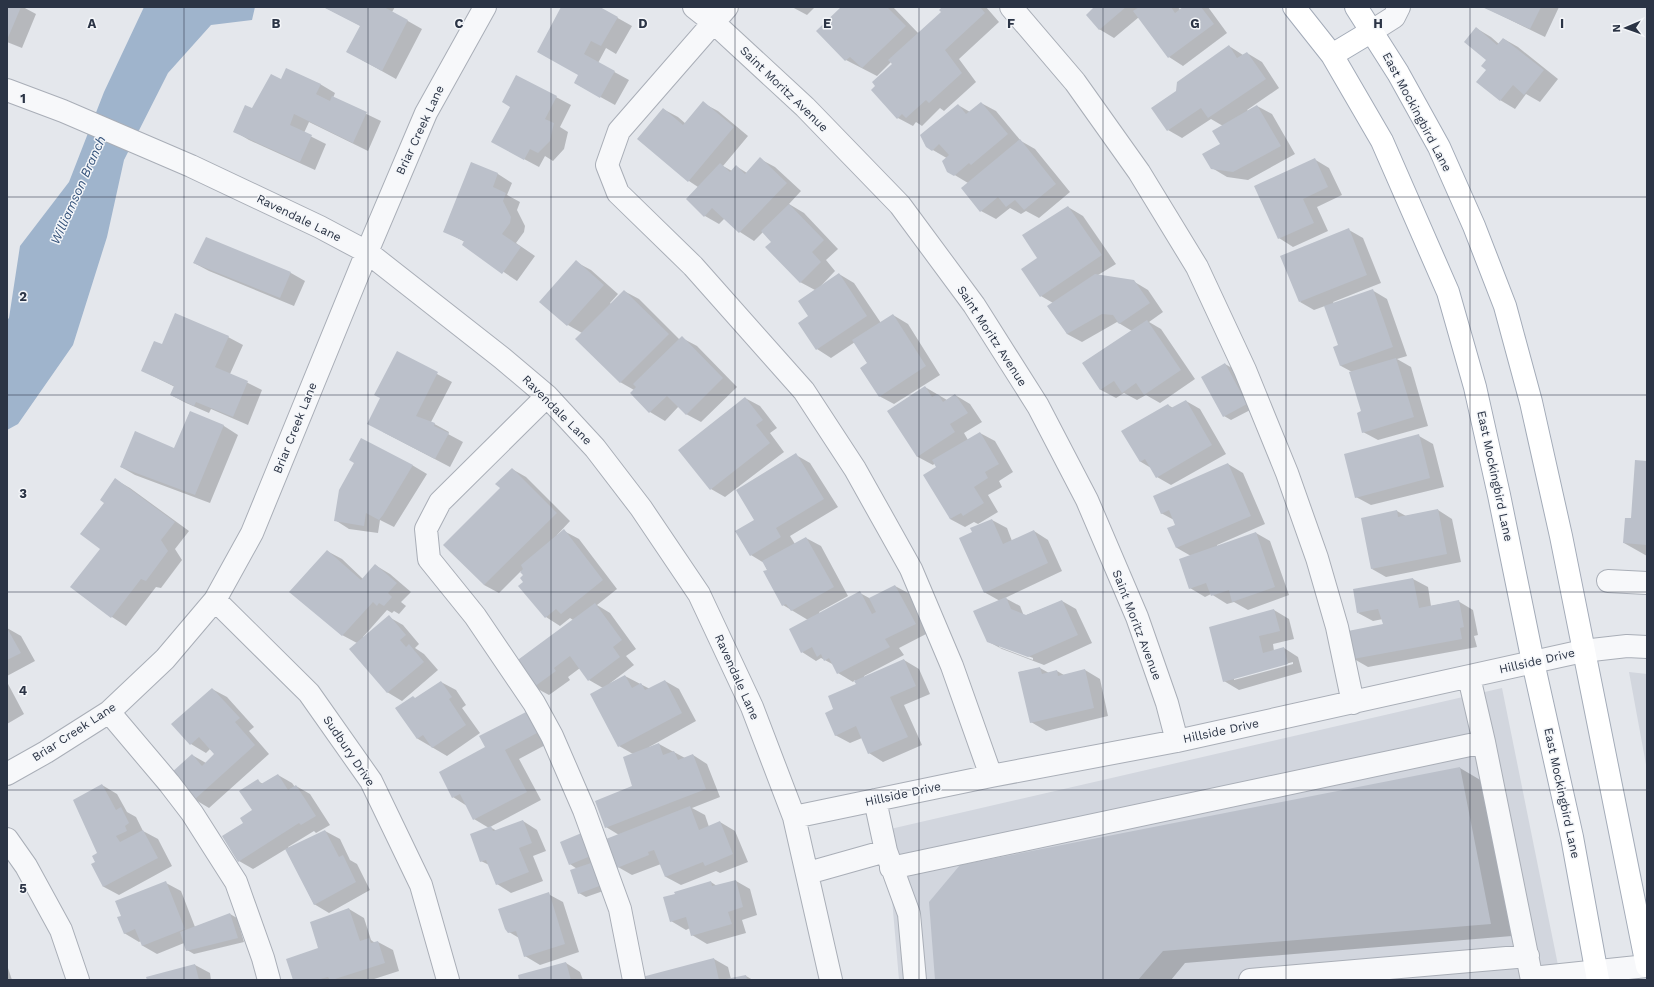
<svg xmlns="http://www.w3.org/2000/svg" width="1654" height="987" font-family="'Work Sans',sans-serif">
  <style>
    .built { fill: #d2d6de }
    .water { fill: #9fb4cc }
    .shadow { fill: #0003; fill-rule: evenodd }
    .building { fill: #bbc0ca }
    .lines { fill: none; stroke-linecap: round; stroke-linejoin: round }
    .minor-casing { stroke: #a9aeb7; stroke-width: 24 }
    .major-casing { stroke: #a3abb8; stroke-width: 24 }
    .minor { stroke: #f7f8fa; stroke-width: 22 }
    .major { stroke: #fff; stroke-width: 22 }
    .grid { fill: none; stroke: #2b3445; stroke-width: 1; stroke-opacity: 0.55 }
    .labels { text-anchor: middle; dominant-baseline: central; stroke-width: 3; stroke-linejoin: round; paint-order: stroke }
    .street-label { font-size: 12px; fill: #2b3445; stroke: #f4f6f9 }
    .water-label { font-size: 13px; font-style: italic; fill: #34527a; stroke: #f4f6f9 }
    .grid-label { font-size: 13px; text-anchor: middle; font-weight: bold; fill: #2b3445; stroke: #f4f6f9; stroke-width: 3; stroke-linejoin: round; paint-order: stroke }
  </style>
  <rect width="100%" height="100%" fill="#e4e7ec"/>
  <path class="built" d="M1629,672L1647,674V770Z
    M1502,688L1561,980H899L886,830Z"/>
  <path class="water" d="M144,7H255L252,20L211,25L168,73L124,160L107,237L73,345L18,424L7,430V320L9,318L20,246L69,182L104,92Z"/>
  <path class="shadow" d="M7,7H23L36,14L22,48L7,42Z
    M324,7H395L392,12L422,29L396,79L362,60L361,26Z
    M562,7H598L632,26L616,54L606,48L598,63L629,80L615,105L575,83L579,75Z
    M792,7H815L807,15Z
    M843,7H893L919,34L943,12V7H986L999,22L959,59L976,82L944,111L940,108L922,126L916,122L913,126L898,118L893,64L891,62L877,76L846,60L818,32Z
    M1096,7H1178L1180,10L1184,7H1208L1227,33L1183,66L1169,57L1139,17L1114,38L1099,29Z
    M1484,7H1559L1545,37Z
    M1476,28L1491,37L1499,44L1504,39L1518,47L1558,79L1540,102L1526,94L1515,109L1500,100L1487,70V60Z
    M1229,46L1243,55L1247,53L1262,62L1279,88L1247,110L1248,111L1257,106L1272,114L1295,154L1248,180L1227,177L1212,168L1221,145L1223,126L1211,119L1182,138L1168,130L1177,91Z
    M282,81L320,84L335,93L333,98L381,121L368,151L309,122L304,133L326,144L315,170L249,140L234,131L253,109Z
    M556,97L571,105L560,127L568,132L564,149L553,161L545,156L539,167L507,150Z
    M703,103L718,111L748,136L723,166L732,171L736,166L747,173L760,159L775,167L801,191L789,204L804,213L838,249L826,260L835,271L819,288L839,274L854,283L881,323L893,315L908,324L940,375L894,404L879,396L868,364L855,342L831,358L817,349L810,317L815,290L800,282L772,242L763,232L754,241L740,232L725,218L719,224L705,216L698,187L689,181L638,139L663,109L678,117L686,124Z
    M981,103L996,111L1021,141L1035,149L1070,192L1039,218L1026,211L1021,214L1010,208L996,219L981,211L968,183L948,171L950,160L926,146L958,105L970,112Z
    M1314,159L1329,168L1342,195L1317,207L1328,231L1293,247L1279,238Z
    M472,164L498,174L512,183L507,195L520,202L517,210L525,226L524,232L516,243L535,256L517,281L464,245L465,242L444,231Z
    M1068,207L1083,216L1116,264L1098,275L1133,281L1148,290L1163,312L1149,322L1161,329L1195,379L1160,403L1146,395L1137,400L1124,393L1116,398L1101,390L1083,363L1132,331L1117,322L1082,342L1067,334L1053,303L1041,296L1039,258Z
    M1349,230L1363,238L1381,283L1333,302L1334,304L1372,290L1387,299L1407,356L1397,359L1411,367L1428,426L1378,440L1363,432L1362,412L1352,372L1341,366L1340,346L1325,306L1314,310L1300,302Z
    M576,262L591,270L618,294L610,303L611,304L624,291L639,299L680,340L682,338L697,346L737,387L701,422L686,414L679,406L665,421L650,412L631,393L634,390L620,382L582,333L568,325Z
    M194,263L291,273L305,281L294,306L209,271Z
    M228,337L243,345L230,374L262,390L248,425L211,409L209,413L186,403L171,395L175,387L143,371L163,346Z
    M398,353L452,382L431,422L449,432L448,434L463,442L450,467L383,432L381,398Z
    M1225,364L1232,368L1254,408L1231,420L1224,416Z
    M925,387L947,400L955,395L970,404L982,422L964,433L968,440L980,433L995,441L1013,472L999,481L1002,487L988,495L998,512L978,524L974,522L965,527L950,519L937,467L935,463L933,465L918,457L888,411Z
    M745,398L760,406L777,428L770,433L784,452L725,497L711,489Z
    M1186,401L1200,409L1226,454L1171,485L1157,477L1151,468L1141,462L1123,432L1168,405L1173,408Z
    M190,412L224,426L238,435L210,503L135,475L121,467L175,450Z
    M1419,436L1433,444L1444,487L1371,505L1356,497Z
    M796,455L810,463L838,507L790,536L795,544L806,538L821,546L848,596L819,612L820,614L860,593L871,599L895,586L910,594L930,632L899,648L904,655L864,676V678L904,660L919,669L930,694L904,705L922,745L883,762L869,753L862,738L850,743L835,735L834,710L857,685L855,680L853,682L838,673L834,665L821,658L816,661L802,652L808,620L783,605L764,563L751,555L756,520Z
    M1647,462V556L1624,543L1632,519Z
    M1228,464L1243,473L1265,524L1217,545V547L1256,533L1270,541L1289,595L1248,610L1234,602L1227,604L1211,594L1205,597L1190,588L1191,556L1177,548L1176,526L1174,520L1161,513Z
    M412,465L427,474L394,527L380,520L378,533L349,529L335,520Z
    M512,469L526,477L570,521L557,535L558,536L564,531L579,539L617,589L597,605L610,613L636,649L626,656L634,665L609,684L625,676L650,689L665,681L679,689L696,721L649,747V748L659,744L685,758L693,755L707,764L720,797L692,808L705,815L709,827L720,822L735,831L748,862L720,873L716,871L681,885L666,877L661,864L632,875L618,867L619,835L606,827L634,787L633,754L619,746L603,688L589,680L580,668L568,677L570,680L549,695L534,687L573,620L570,618L560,626L546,617L524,582V576L521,571L499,593L484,585L502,488Z
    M116,480L130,488L189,531L175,549L182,560L161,588L156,587L126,626L112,617L101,548L105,502Z
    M1438,510L1452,519L1461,562L1386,577L1372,569L1397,511L1406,516Z
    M992,520L1007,528L1012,541L1034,531L1048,540L1062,571L1005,598L1020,606L1024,616L1062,601L1076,609L1092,643L1044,665L1002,649L987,641L1000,601L984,592L973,532ZM999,645L1033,658V660L999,647Z
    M327,551L342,559L363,579L375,565L390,574L411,592L401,602L406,606L399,614L394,611L392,613L387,610L363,637L364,638L389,617L403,625L419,644L415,648L424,654L438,670L402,701L387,692L357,643L342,635Z
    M1413,579L1428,587L1431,606L1458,601L1473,610L1478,635L1474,636L1477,647L1368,667L1354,659L1385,625L1383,619L1373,621L1358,613Z
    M1274,610L1289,619L1294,639L1273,644L1274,651L1284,648L1298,657L1302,672L1239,690L1224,681ZM1293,662V664L1234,680V678Z
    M7,628L21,636L35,661L7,676Z
    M1040,668L1049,673L1057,671L1064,675L1085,670L1100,679L1108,716L1046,731L1031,722L1019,672Z
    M7,682L24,714L7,724Z
    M441,682L456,690L466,705L462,708L480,733L447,756L418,739L396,708L416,699Z
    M212,689L227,697L254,727L249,731L269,754L209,808L194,799L192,755L206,763L216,755L210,749L206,753L191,744L173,724Z
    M526,713L540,722L551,742L519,759L541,800L490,827L497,831L523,821L537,830L546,851L533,856L543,881L511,893L497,884L489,865L481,861L489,828L474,819L467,806L453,797L487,748Z
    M1460,768L1482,781L1512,936L1185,963L1171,980H936Z
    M278,775L292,783L295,787L296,786L310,794L330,825L316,833L314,831L288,847L289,849L325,831L340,839L350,860L357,864L370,890L329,913L314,904L286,849L253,869L239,861L244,823L253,811L258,781L263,784Z
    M102,785L117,794L127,812L136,817L143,831L158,839L172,866L119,895L104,887L93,865L97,863L98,854Z
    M584,833L609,889L586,897L579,893L577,869L570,864Z
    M736,881L750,889L757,915L742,920L746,933L707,944L692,935L690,928L686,930L671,921L711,882L717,886Z
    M166,883L181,891L195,927L230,914L237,918L244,942L194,954L187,950L184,943L157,954L143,946L141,941L139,942L124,933L122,916Z
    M548,894L563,902L579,952L540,965L525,956L519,938L509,932Z
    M349,909L364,918L371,940L375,943L378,942L393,950L399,971L371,980H294Z
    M714,959L728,967L731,979L746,976L753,980H644Z
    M566,963L580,972L583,980H520Z
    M7,965L12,980H7Z
    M195,965L210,973L211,980H148Z"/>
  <path class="building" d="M7,7H21L7,40Z
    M323,7H384L408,20L382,71L346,52L360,26Z
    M561,7H600L618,17L601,46L591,41L584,54L615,71L600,98L574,83L578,75L537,52Z
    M841,7H887L906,26L862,68L850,57L845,61L816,31Z
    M942,7H980L985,13L945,50L962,73L929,103L926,100L906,118L902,114L897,119L871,90L875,86L872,82L892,64L888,60L941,12L939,10Z
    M1094,7H1126L1099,30L1086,15Z
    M1139,7H1171L1175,13L1183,7H1201L1214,24L1168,58L1133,11Z
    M1482,7H1541L1530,29Z
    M1476,27L1497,45L1503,38L1544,70L1524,95L1513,85L1500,101L1476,82L1486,70L1481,66L1486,60L1464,42Z
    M1229,45L1237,58L1247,52L1266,79L1208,118L1201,108L1167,131L1151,108L1176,91L1177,82Z
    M286,68L321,84L316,94L330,101L332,96L367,112L353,143L294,114L290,125L312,135L300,162L233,132L245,105L252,108L271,74L281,79Z
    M516,75L557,96L545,119L554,123L550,141L538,153L530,149L524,160L491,142L510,107L502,102Z
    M703,101L734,127L688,182L637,139L663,108L683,125Z
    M981,102L1008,134L971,165L969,163L954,176L947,172L942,161L949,155L939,144L932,151L926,147L920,135L958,104L966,114Z
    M1257,105L1281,146L1233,172L1211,169L1202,154L1220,144L1212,131Z
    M1020,139L1056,184L1024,210L1015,200L1006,207L998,197L980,212L961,188Z
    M760,157L787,183L739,233L712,208L704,217L686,199L720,163L730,172L736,165L745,174Z
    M1315,158L1328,187L1303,199L1314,223L1278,239L1254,186Z
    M471,162L498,173L493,187L506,193L503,201L511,217L510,223L502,234L521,247L502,274L462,245L464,241L443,232Z
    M789,204L824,240L812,252L821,262L800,283L765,247L771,242L761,231Z
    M1068,206L1102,255L1040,297L1021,269L1037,258L1022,235Z
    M1349,228L1367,275L1299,302L1280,256Z
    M206,237L291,272L280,298L193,263Z
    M576,260L604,285L567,326L539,302Z
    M839,273L867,316L816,350L798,323L808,316L798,301Z
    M1095,274L1134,280L1150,303L1119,324L1113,315L1102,314L1067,334L1047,306Z
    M1373,289L1393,347L1340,366L1333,347L1338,345L1324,306Z
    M624,290L669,334L620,383L575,339Z
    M175,313L229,336L215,367L248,381L233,417L196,402L194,406L170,395L174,386L141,371L154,341L162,344Z
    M893,314L926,366L879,397L860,368L867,363L852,340Z
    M1147,320L1181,370L1144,395L1136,383L1122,393L1114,381L1100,390L1082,363Z
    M682,336L723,378L686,415L667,396L649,413L630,393L636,387L633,384Z
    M397,351L438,372L416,416L435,423L434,426L449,433L435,459L367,424L380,398L374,395Z
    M1396,358L1414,417L1362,433L1357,413L1361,411L1349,372Z
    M1225,363L1247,404L1223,417L1201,377Z
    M925,386L932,397L938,394L943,402L955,394L968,413L950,424L955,432L917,457L887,411Z
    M745,397L763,420L756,425L770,443L710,490L678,450Z
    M1186,400L1212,445L1156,478L1145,459L1140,462L1121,431L1168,404L1171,408Z
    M190,411L224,425L195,495L120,467L135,431L174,448Z
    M980,432L999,464L985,472L988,478L974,487L984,503L963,516L961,513L950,519L923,475L936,467L932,460Z
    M1419,434L1430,478L1355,498L1344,454Z
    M361,438L413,465L383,515L379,520L366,513L364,526L334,521L339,490L354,463L349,460Z
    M796,453L824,499L776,528L781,537L750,556L735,531L754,520L736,490Z
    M1635,460L1647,461V545L1623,543L1625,518H1631Z
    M1228,463L1251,516L1176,548L1167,528L1175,525L1169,510L1161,514L1153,496Z
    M512,468L557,513L484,585L443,545L500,488L495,484Z
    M115,478L175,522L161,540L168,551L146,581L141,579L111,618L70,587L100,549L80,534L104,503L100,500Z
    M1438,509L1447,554L1371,569L1361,518L1397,510L1398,517Z
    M992,519L1003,544L1034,530L1048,563L984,593L959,538L972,532L970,528Z
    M564,529L603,580L561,614L556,609L545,618L518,586L523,582L520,578L523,575L520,572L523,569L521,565Z
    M1256,532L1275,587L1232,602L1229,590L1211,596L1206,583L1189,589L1179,559Z
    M806,537L834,587L791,611L786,604L782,606L763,571L767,570L762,561Z
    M327,550L361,580L375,564L397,583L388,593L392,597L384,606L379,603L377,606L373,602L342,636L289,592Z
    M1413,578L1419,608L1459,600L1464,627L1460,628L1462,639L1353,659L1348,631L1383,624L1378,609L1357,613L1353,589Z
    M895,585L916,624L885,639L890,647L837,674L829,658L824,661L821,654L817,657L812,647L801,653L789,629L860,591L872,614L876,612L869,598Z
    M1006,597L1011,609L1026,615L1062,600L1078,635L1028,657L987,642L973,611Z
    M595,603L622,640L613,647L620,657L588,681L570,656L554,668L556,671L534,687L515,662Z
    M1274,609L1280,631L1259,636L1263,653L1284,647L1288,664L1223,682L1209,627Z
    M389,615L406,635L400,640L406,647L409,644L424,662L387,693L349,649Z
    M7,628L21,653L7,660Z
    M904,659L916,686L890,697L908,737L868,754L856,726L835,736L825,713L833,709L828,696L856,684L854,681Z
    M1040,667L1042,674L1057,670L1058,676L1085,669L1094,708L1030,723L1018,672Z
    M625,675L632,688L641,683L645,690L665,680L682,713L618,747L590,694Z
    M441,681L452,697L449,699L466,725L432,748L423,735L417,739L395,708L413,696L415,698Z
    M212,688L240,718L235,722L255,745L194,800L170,774L192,754L202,766L214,754L199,737L190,745L171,724Z
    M526,712L537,733L505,750L527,792L473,820L460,794L452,798L439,772L485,747L479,736Z
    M659,743L663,755L674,751L678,760L693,754L706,789L605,828L595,801L632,786L623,757Z
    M1460,767L1491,924L1163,951L1138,980H935L929,902L960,865Z
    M278,774L288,790L296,785L316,816L301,825L299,823L238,862L222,836L243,823L240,818L252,810L239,791L258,779L261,784Z
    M102,784L116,810L121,807L129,823L125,826L127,831L116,836L120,842L143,830L158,858L103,887L91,864L95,862L92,856L97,853L73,800Z
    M690,806L699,830L720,821L733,854L705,866L703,862L665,877L654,850L648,852L649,855L617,868L606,839Z
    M523,820L532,843L519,848L529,872L496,885L486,860L480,862L470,834L491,826L493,831Z
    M325,830L339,857L343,855L356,882L314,905L285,849Z
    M584,832L593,855L569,865L560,842Z
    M594,862L602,885L578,894L570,870Z
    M736,880L743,907L728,912L732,924L691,936L686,917L670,922L663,897L675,894L674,892L711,881L712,886Z
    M166,881L185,929L142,946L135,929L124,934L117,917L121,916L115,901Z
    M549,892L565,944L524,957L516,931L508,933L505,929L498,909Z
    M349,908L360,941L369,938L371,943L378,941L385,963L332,980H330L328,977L316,980H293L286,959L318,948L310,922Z
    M230,913L238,938L186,951L180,932Z
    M714,958L719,980H643L642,977Z
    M566,962L571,980H519L518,975Z
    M195,964L199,980H147L146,977Z
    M746,975L747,980H726V979Z"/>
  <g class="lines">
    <defs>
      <path id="minor" d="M694,7L713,22L805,107L900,205L974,305L1038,406L1087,500L1137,617L1167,703L1177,741
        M727,7L619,131L607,165L618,193L693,266L804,391L855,469L911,569L952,666L991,776
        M1011,7L1075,82L1139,172L1197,267L1245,370L1287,473L1317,558L1337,627L1353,703
        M1372,31L1394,17L1399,7
        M7,90L63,111L191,166L320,227L367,252L502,358L547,396L595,448L641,508L699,594L752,707L794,817L831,980
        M547,396L440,502L426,529L429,559L475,616L534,703L552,736L584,810L620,909L634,980
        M1608,581L1647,583
        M215,600L309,693L371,781L421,885L448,980
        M1469,677L1484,742L1532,980
        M109,712L169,783L192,813L236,882L263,958L269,980
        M7,774L46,752L109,712L165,659L215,600L252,533L367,252L426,113L485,7
        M875,800L886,851L909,914L915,980
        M794,817L991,776L1177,741L1583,651L1627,646L1647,647
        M7,839L26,866L61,930L78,980
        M891,868L1484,742
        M808,873L886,851
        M1532,978L1647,966
        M1250,980L1528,956"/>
      <path id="major" d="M1294,7L1332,55L1382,141L1448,292L1475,387L1499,495L1533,662L1572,837L1598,980
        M1356,7L1398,73L1439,147L1474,226L1505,306L1531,402L1561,536L1647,966
        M1332,55L1372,31"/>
    </defs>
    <use href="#minor" class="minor-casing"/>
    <use href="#major" class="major-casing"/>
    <use href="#minor" class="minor"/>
    <use href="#major" class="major"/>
  </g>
  <path class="grid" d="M184,7V980M368,7V980M551,7V980M735,7V980M919,7V980M1103,7V980M1286,7V980M1470,7V980M7,197H1647M7,395H1647M7,592H1647M7,790H1647"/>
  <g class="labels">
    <g class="street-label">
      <text transform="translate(784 89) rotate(44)">Saint Moritz Avenue</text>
      <text transform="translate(1417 112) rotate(62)">East Mockingbird Lane</text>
      <text transform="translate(420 130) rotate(-65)">Briar Creek Lane</text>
      <text transform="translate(299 218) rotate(26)">Ravendale Lane</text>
      <text transform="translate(992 336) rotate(57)">Saint Moritz Avenue</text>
      <text transform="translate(557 410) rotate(45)">Ravendale Lane</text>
      <text transform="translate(295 428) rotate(-68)">Briar Creek Lane</text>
      <text transform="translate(1495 476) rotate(78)">East Mockingbird Lane</text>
      <text transform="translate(1137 625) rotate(69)">Saint Moritz Avenue</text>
      <text transform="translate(1537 661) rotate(-13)">Hillside Drive</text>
      <text transform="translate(737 677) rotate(66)">Ravendale Lane</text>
      <text transform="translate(1221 731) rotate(-12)">Hillside Drive</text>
      <text transform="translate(74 732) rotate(-33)">Briar Creek Lane</text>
      <text transform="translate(349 751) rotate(56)">Sudbury Drive</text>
      <text transform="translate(1562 793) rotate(78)">East Mockingbird Lane</text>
      <text transform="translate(903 794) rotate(-12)">Hillside Drive</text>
    </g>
    <g class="water-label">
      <text transform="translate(78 190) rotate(-66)">Williamson Branch</text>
    </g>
  </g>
  <g class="grid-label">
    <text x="92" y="28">A</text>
    <text x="276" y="28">B</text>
    <text x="459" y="28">C</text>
    <text x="643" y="28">D</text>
    <text x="827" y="28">E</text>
    <text x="1011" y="28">F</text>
    <text x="1195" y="28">G</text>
    <text x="1378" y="28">H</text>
    <text x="1562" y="28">I</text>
    <text x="23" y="103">1</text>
    <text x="23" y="301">2</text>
    <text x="23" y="498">3</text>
    <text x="23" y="695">4</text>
    <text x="23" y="893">5</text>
  </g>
  <rect width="1654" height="987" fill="none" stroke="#2b3445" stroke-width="16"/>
  <g transform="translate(1626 28) rotate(268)" stroke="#f4f6f9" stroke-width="3" paint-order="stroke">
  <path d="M0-3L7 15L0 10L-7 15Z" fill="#2b3445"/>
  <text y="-6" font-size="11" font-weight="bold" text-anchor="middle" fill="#2b3445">N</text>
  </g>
</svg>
